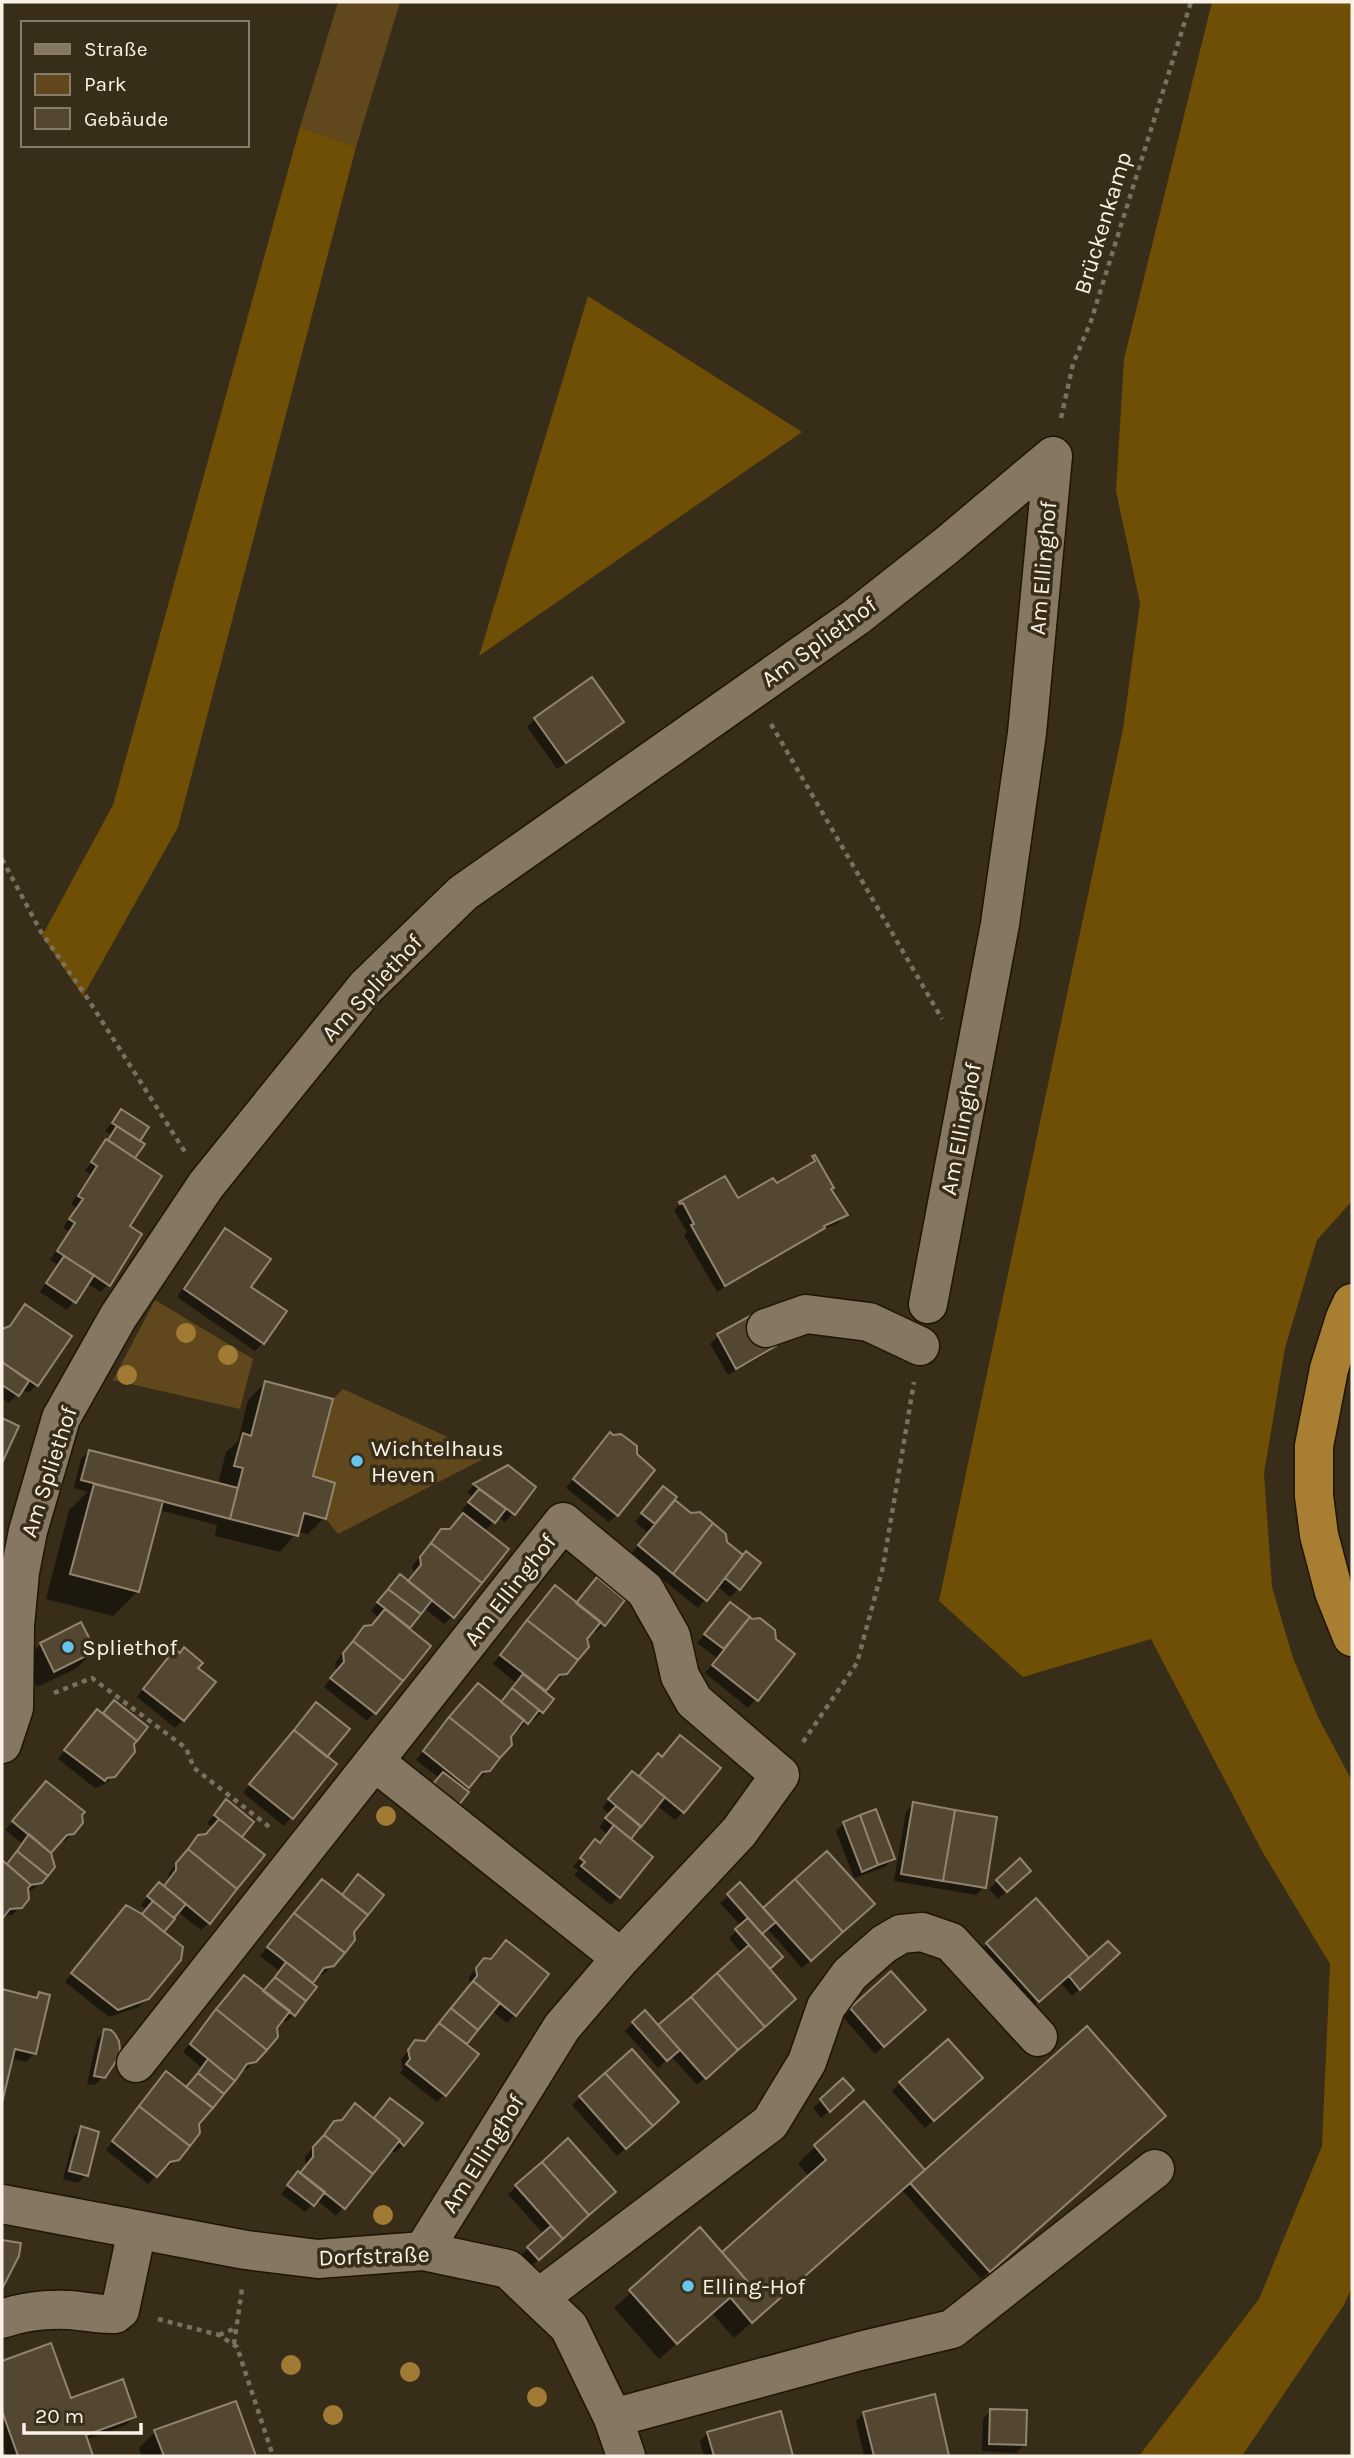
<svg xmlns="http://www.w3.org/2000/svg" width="1354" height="2458" font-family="Karla,sans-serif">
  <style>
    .green { fill: #61481c }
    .forest { fill: #6f4e06 }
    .shadow { fill: #0007 }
    .building { fill: #544732; stroke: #92846e; stroke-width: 2 }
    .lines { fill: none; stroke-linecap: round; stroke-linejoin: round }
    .minor-casing { stroke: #201503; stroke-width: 41 }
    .highway-casing { stroke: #201503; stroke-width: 41 }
    .path { stroke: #7a705f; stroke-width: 4.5; stroke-dasharray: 5 5; stroke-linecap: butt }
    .minor { stroke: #857761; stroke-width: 38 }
    .highway { stroke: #a87f32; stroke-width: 38 }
    .tree { fill: #a17b34 }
    .poi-dot { fill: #66c4ef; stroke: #382d19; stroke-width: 2.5 }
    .labels { text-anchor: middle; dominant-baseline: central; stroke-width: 7; stroke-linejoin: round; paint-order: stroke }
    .street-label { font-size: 23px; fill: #faf2e6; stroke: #382d19 }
    .poi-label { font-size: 23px; fill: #faf2e6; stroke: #382d19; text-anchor: start }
  </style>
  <rect width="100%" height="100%" fill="#382d19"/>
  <path class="green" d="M338,2H400L356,147L300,127Z
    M155,1300L253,1359L240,1409L113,1380Z
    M343,1389L489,1456L338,1534L326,1519L335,1483L313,1476L333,1399Z"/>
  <path class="forest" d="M1212,2H1352V1201L1317,1240L1285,1348L1264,1473L1272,1587L1293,1658L1318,1717L1352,1781V2287L1344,2305L1242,2456H1139L1259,2299L1322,2146L1330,1964L1262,1851L1151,1639L1023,1677L939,1601L1123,729L1140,603L1116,491L1124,359Z
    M300,127L356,147L178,827L83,996L42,936L113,805Z
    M588,296L802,432L479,656Z"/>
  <path class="shadow" d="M535,719L621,722L557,769L527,727Z
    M121,1111L138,1142L142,1144L133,1159L127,1227L108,1284L101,1292L87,1284L67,1310L40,1292L57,1264L50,1260L69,1231L63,1228L76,1208L71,1204L90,1174L85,1171L111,1135L105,1131Z
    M776,1185L829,1190L845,1216L838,1223L820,1231L717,1292L684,1235L687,1232L674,1210L682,1202L737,1200Z
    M225,1230L249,1288L263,1343L255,1351L177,1297L217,1238Z
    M25,1307L69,1336L36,1385L29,1393L22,1389L9,1403L2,1398V1331L7,1329Z
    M718,1336L774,1346L766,1354L728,1375L710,1344Z
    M265,1383L311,1478L324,1518L308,1534L297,1532L280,1552L215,1536L217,1525L159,1510L138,1591L113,1616L46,1599L69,1510L88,1492L74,1488L81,1459L89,1451L218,1484L226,1452L238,1441L248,1400Z
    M603,1443L617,1515L609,1522L566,1488Z
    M508,1467L534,1488L505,1522L498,1517L484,1532L452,1617L444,1624L424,1608L407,1629L429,1646L367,1721L324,1687L336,1671L335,1663L356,1636L365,1628L371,1627L379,1618L371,1611L392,1585L407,1583L414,1574L412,1566L434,1540L449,1531L465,1513L461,1511L473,1497L467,1493L474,1485Z
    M655,1496L672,1500L690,1515L738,1589L730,1597L717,1586L698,1608L631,1554L648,1533L635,1522Z
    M555,1588L604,1625L596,1632L593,1630L566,1673L557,1681L551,1682L543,1692L542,1712L534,1720L531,1717L519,1730L516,1728L489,1769L480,1778L474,1779L464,1790L439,1778L416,1760L470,1693L500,1703L516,1683L493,1664Z
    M730,1604L793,1655L748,1708L705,1673L717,1658L697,1643Z
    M41,1644L94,1651L77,1668L37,1687L24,1661Z
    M167,1659L196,1668L183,1720L175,1728L137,1697Z
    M106,1710L145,1727L132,1744L114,1775L105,1784L95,1788L58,1759L89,1719L97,1711L102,1715Z
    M308,1712L325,1757L335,1765L284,1826L243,1793Z
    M650,1763L683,1812L675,1820L656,1805L629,1839L619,1897L611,1905L574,1875L578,1870L573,1867L587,1849L599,1844L607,1834L599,1827L609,1814L602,1808L624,1781L638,1778Z
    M38,1791L73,1833L64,1842H58L50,1853L41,1882L32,1890L27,1891L20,1907L12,1915L2,1916V1862L6,1866L22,1843L5,1830Z
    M226,1802L251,1822L239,1837L209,1923L201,1930L178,1912L161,1932L148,1998L139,2007L109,2017L65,1982L119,1915L141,1916L146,1909L141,1905L151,1892L163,1887L168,1880L169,1873L190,1846L198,1837L206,1836L212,1827L207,1823Z
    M914,1804L984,1887L976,1895L894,1881L906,1812Z
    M844,1823L893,1859L885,1867L854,1878L836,1831Z
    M1020,1860L1021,1879L998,1899L989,1889Z
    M358,1876L352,1932L333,1965L324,1974L316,1975L293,2015L286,2022L282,2019L255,2061L246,2070L239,2071L197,2124L177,2159L169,2167L162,2169L148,2184L106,2150L158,2081L185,2089L202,2068L183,2052L236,1985L262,1992L267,1987L279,1971L260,1956L314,1889L322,1881L341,1896Z
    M740,1884L763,1911L865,1912L802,1968L767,1928L760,1934L781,1957L768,1969L786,2006L697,2085L671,2056L658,2068L625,2031L633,2023L658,2027L741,1953L729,1938L741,1926L720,1903Z
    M1036,1901L1089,1961H1110L1072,1996L1060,1982L1030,2009L979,1952Z
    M485,1960L515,2015L507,2023L492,2011L464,2045L445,2094L437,2102L400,2073L403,2069L401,2060L416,2041L424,2043L470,1985L469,1977Z
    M891,1973L916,2017L875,2054L843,2017Z
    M2,1991L34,1999L39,1994L34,2054L26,2062L11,2058L2,2095Z
    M105,2031L103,2077L95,2085L87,2084L97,2039Z
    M631,2052L669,2110L617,2156L572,2105Z
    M843,2080L844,2098L821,2118L813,2108Z
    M900,2083L973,2086L925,2128L892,2091Z
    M864,2103L925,2172L1156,2124L981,2279L902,2190L734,2338L712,2313L659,2359L614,2308L700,2230L721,2254L809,2177L798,2163Z
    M383,2108L403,2145L395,2153L390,2149L336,2216L317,2200L305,2212L281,2194L306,2166L305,2157L334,2122L373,2120Z
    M82,2128L86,2175L78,2183L63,2179L74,2136Z
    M568,2141L606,2200L530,2267L520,2256L544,2235L508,2194Z
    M50,2345L70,2400L134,2417L126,2425L85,2440L91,2456H7L2,2441V2362Z
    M934,2396L947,2456H864L856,2421L864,2413Z
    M235,2403L254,2456H141L139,2448L155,2432Z
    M991,2411L1024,2445L1016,2453L982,2451L983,2419Z
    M780,2413L791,2456H704L700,2441L708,2433Z"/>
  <path class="building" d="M592,677L624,722L566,763L534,718Z
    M121,1109L149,1127L140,1141L112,1123Z
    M117,1126L145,1144L135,1158L108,1140Z
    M106,1139L162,1176L130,1226L142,1234L110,1286L57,1251L75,1223L69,1219L83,1199L78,1196L97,1166L91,1162Z
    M815,1155L834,1188L831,1189L848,1215L824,1226L825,1228L725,1286L691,1225L694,1224L683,1203L680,1204L679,1202L725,1176L738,1198L773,1178L777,1183L815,1161L812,1156Z
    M225,1228L271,1259L251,1287L287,1311L264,1344L184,1289Z
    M64,1256L94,1275L76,1303L46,1283Z
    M25,1304L72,1336L38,1386L2,1362V1329L10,1326Z
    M757,1312L776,1346L736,1369L717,1334Z
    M2,1362L29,1381L19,1396L2,1385Z
    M265,1381L333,1399L313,1476L335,1483L326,1519L304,1513L298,1536L230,1519L243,1468L234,1466L243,1433L251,1436Z
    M2,1418L19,1426L2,1463Z
    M610,1432L613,1435L621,1434L637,1446V1454L655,1470L618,1516L573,1479Z
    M89,1450L238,1488L230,1519L81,1480Z
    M508,1465L536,1487L515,1515L473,1484Z
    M94,1484L163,1501L139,1592L70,1574Z
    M663,1486L677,1497L655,1524L641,1513Z
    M479,1489L506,1509L495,1523L468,1502Z
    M675,1500L691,1513L700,1512L713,1523L673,1574L638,1545Z
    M463,1513L509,1549L482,1583L431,1543L441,1529H450Z
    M713,1523L726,1534L727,1542L743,1555L707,1601L673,1574Z
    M431,1543L482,1583L454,1618L408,1581L421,1565L420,1557Z
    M746,1551L761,1563L740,1590L725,1578Z
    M400,1574L432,1600L421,1614L388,1589Z
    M597,1577L625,1600L605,1626L576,1603Z
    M555,1585L601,1622L587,1639L589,1647L578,1660L527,1620Z
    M388,1589L421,1614L410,1628L377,1602Z
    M730,1602L750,1617L724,1649L704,1634Z
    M385,1609L431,1646L403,1681L353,1641L364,1626L372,1625Z
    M750,1617L752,1619L760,1618L775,1630L776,1639L795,1654L758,1701L712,1665Z
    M527,1620L578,1660L567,1674L559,1675L546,1691L500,1655Z
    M81,1622L96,1651L54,1672L40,1643Z
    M353,1641L403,1681L376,1714L330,1678L344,1662L343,1653Z
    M184,1647L203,1663L198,1668L216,1682L184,1721L143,1689L175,1649L180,1653Z
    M523,1674L554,1699L543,1713L512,1688Z
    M478,1683L524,1720L511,1737L512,1745L500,1758L449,1717Z
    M512,1688L539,1710L528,1724L501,1702Z
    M114,1700L148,1727L137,1741L103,1713Z
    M316,1702L350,1729L327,1757L294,1730Z
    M97,1709L137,1741L134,1744L135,1752L115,1777L107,1778L105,1781L64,1750Z
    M449,1717L500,1758L490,1771L482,1772L469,1788L423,1751Z
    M294,1730L337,1764L293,1819L249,1784Z
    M680,1735L721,1768L684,1813L639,1776L658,1753L662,1757Z
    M632,1771L665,1797L641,1827L608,1799Z
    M443,1772L469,1792L458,1806L432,1785Z
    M46,1781L85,1812L82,1815L83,1823L74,1834L67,1835L51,1853L12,1821Z
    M226,1799L254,1822L242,1837L214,1815Z
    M913,1802L955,1810L943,1881L901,1874Z
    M616,1806L641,1826L631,1839L605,1818Z
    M876,1809L895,1859L878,1865L860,1815Z
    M955,1810L997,1817L986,1888L943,1881Z
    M860,1815L878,1865L862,1872L843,1822Z
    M219,1819L265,1855L237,1889L188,1849L198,1835L206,1834Z
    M614,1825L653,1857L620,1898L581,1866L585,1862L580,1858L595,1839L600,1843Z
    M29,1834L51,1853L55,1867L48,1876L17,1851Z
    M188,1849L237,1889L210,1924L164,1886L176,1870V1863Z
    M17,1851L48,1876L42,1883L31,1885L7,1864Z
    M827,1851L875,1904L843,1932L795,1879Z
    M1020,1858L1031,1871L1007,1892L996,1880Z
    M2,1860L31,1885L28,1888L29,1899L22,1908L10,1909L2,1919Z
    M358,1874L384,1895L368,1915L342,1895Z
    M322,1879L368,1915L354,1932L355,1940L345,1953L294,1913Z
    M795,1879L843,1932L811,1961L763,1908Z
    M159,1882L186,1904L174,1918L147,1896Z
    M740,1882L776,1922L762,1934L727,1894Z
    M1036,1898L1089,1958L1039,2002L986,1943Z
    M153,1901L175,1919L164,1932L142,1914Z
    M126,1905L142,1914L183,1947L181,1960L149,1999L118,2010L71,1973Z
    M294,1913L345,1953L334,1966L324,1968L313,1983L267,1947Z
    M748,1918L783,1957L770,1969L735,1929Z
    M506,1940L549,1974L516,2016L473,1981L477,1976L476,1968L484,1958L491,1959Z
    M1108,1941L1120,1953L1080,1990L1069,1976Z
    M749,1945L796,1999L765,2027L717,1973Z
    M286,1962L317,1987L306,2001L275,1977Z
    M891,1971L926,2010L884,2047L850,2008Z
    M717,1973L765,2027L738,2050L691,1997Z
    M244,1975L290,2011L277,2028L278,2037L267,2050L216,2009Z
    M275,1977L306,2001L295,2016L263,1991Z
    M473,1981L500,2003L478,2030L451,2008Z
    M2,1989L37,1998L39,1992L50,1995L36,2054L15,2049L2,2103Z
    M691,1997L738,2050L706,2079L658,2025Z
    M451,2008L478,2030L467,2044L439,2023Z
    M216,2009L267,2050L256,2062L247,2064L235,2081L190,2044Z
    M645,2010L680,2050L667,2061L632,2022Z
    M439,2023L479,2054L446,2096L406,2064L410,2059L408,2050L415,2040L425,2041Z
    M1087,2026L1166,2116L990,2272L910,2183Z
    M104,2029L111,2030L115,2034L119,2041L120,2049L119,2057L105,2078L94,2076Z
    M948,2039L983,2078L934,2121L899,2082Z
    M632,2049L679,2102L653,2126L605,2073Z
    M208,2059L235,2081L224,2094L198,2073Z
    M166,2071L213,2108L199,2124L200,2133L190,2146L139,2106Z
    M198,2073L224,2094L213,2108L186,2087Z
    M605,2073L653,2126L626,2149L579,2096Z
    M843,2078L854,2090L830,2112L820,2099Z
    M390,2098L423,2123L404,2146L399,2141L400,2140L374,2118Z
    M864,2101L925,2170L752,2323L730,2297L748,2282L722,2252L826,2160L814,2145Z
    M355,2103L400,2140L373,2174L324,2135L334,2121L342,2120Z
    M139,2106L190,2146L179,2160L170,2162L157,2177L112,2141Z
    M81,2126L99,2132L88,2176L69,2171Z
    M324,2135L373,2174L345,2209L300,2173L313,2157V2147Z
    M568,2138L616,2192L589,2215L542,2162Z
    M542,2162L589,2215L563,2239L515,2185Z
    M298,2171L325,2192L314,2206L287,2185Z
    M551,2226L563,2239L539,2260L527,2247Z
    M700,2227L748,2282L677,2344L629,2290Z
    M2,2240L21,2243L19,2256L2,2289Z
    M51,2343L71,2398L123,2379L136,2417L86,2435L93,2456H18L2,2411V2361Z
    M935,2394L949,2456H874L863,2412Z
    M236,2401L256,2456H164L154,2430Z
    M990,2409L1027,2410L1026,2445L989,2444Z
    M781,2411L793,2456H714L707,2432Z"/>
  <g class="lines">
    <defs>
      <path id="minor" d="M928,1304L1000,924L1027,733L1053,456
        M766,1328L806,1314L869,1322L920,1346
        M2,1744L14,1708L15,1626L20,1572L28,1531L61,1418L118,1317L206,1185L366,987L463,893L856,617L946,546L1053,456
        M375,1762L621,1958
        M136,2063L563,1522L645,1590L671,1636L680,1676L694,1701L780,1775L739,1832L621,1958L562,2027L423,2251
        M2,2204L246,2250L318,2259L423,2251L508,2269L569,2327L613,2418L860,2351L952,2329L1155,2169
        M540,2297L770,2123L807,2062L826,2007L850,1974L884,1944L901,1934L922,1932L951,1942L1038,2037
        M2,2319C24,2311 46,2309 69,2310C85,2311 100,2315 115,2314L120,2310L137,2230
        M613,2418L626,2456"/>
      <path id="highway" d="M1352,1303L1345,1318L1329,1369L1314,1446V1496L1319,1535L1334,1592L1352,1637"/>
    </defs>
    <use href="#minor" class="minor-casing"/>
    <use href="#highway" class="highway-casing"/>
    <path class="path" d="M1061,418L1073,364L1091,321L1191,2
      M771,724L942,1019
      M2,859L41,932L86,996L185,1152
      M54,1693L92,1678L186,1748L194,1768L272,1829
      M803,1742L857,1663L883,1567L914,1382
      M158,2319L219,2335L237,2347L273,2456
      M219,2335L236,2328
      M234,2344L242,2289"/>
    <use href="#minor" class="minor"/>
    <use href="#highway" class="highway"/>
  </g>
  <g class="tree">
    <circle cx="186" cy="1333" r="10"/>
    <circle cx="228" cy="1355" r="10"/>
    <circle cx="127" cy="1375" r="10"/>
    <circle cx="386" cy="1816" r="10"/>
    <circle cx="383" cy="2215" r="10"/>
    <circle cx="291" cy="2365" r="10"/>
    <circle cx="410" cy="2372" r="10"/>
    <circle cx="537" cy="2397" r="10"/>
    <circle cx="333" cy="2415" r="10"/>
  </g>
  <g class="poi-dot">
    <circle cx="357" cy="1461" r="7"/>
    <circle cx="68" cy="1647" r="7"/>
    <circle cx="688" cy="2286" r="7"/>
  </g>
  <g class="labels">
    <g class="street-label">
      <text transform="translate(1103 223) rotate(-73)">Brückenkamp</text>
      <text transform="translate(1043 568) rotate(-85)">Am Ellinghof</text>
      <text transform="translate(819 642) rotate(-36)">Am Spliethof</text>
      <text transform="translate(372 988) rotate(-47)">Am Spliethof</text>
      <text transform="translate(961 1129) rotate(-79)">Am Ellinghof</text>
      <text transform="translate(49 1472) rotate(-72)">Am Spliethof</text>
      <text transform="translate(510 1590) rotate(-52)">Am Ellinghof</text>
      <text transform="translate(483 2154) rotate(-58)">Am Ellinghof</text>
      <text transform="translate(374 2256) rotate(-2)">Dorfstraße</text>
    </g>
    <g class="poi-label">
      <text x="371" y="1448">Wichtelhaus<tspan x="371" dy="26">Heven</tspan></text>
      <text x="82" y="1647">Spliethof</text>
      <text x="702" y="2286">Elling-Hof</text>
    </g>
  </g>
  <rect width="1354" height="2458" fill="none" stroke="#faf2e6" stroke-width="7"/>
  <rect x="21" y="21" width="228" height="126" fill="#382d19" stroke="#867c6b" stroke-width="2"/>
  <rect x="35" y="44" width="35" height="10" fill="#857761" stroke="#867c6b" stroke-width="2"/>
  <text x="84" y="56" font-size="21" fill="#faf2e6">Straße</text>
  <rect x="35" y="74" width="35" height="21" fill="#61481c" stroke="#867c6b" stroke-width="2"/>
  <text x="84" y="91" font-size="21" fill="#faf2e6">Park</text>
  <rect x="35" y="108" width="35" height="21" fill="#544732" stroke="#867c6b" stroke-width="2"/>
  <text x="84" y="126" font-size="21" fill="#faf2e6">Gebäude</text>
  <path d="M24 2423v10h117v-10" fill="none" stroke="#faf2e6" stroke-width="3.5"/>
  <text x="35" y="2423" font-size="21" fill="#faf2e6" stroke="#382d19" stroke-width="5" paint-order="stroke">20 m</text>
</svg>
